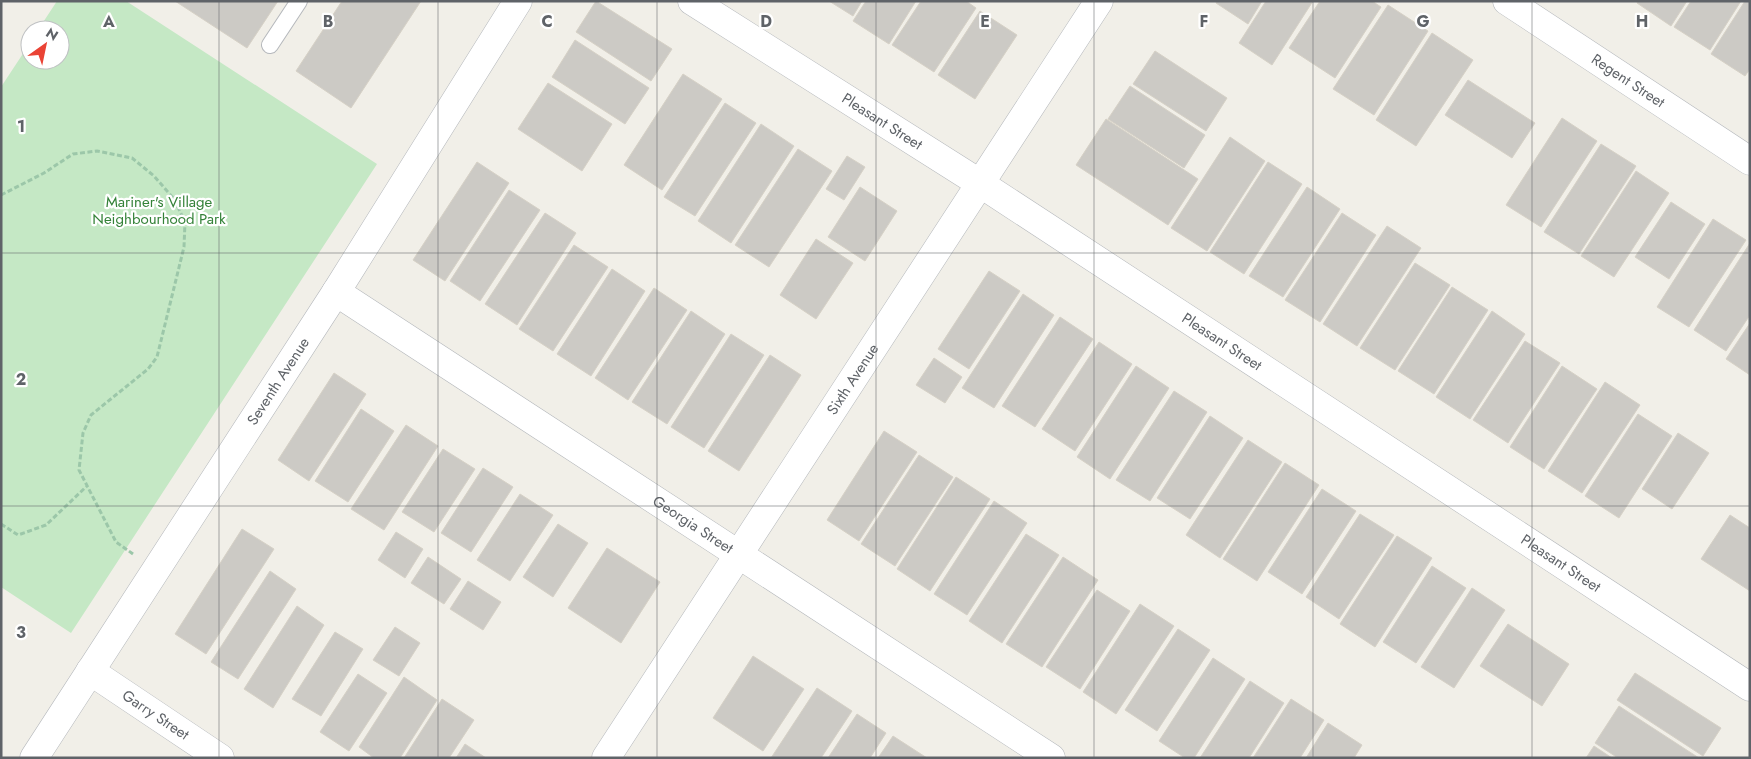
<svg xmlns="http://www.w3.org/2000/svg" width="1751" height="759" font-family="Jost,sans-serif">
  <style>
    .green { fill: #c5e8c5 }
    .building { fill: #cccac5; stroke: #d6d1c6 }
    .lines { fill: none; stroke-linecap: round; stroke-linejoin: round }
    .service-casing { stroke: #b5b8bc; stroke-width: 18 }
    .minor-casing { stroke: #b5b8bc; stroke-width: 29 }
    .tertiary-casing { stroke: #b5b8bc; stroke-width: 29 }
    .path { stroke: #9cc7a9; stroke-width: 3; stroke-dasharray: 5 2.5; stroke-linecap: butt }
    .service { stroke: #fff; stroke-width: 16 }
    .minor { stroke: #fff; stroke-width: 28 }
    .tertiary { stroke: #fff; stroke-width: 28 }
    .grid { fill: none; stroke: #5f6368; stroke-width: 1; stroke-opacity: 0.55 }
    .labels { text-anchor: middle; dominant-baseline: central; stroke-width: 4.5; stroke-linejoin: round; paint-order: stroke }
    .street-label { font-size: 15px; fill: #5f6368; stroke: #fff }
    .park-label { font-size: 15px; fill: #348238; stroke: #fff }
    .grid-label { font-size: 16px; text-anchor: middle; font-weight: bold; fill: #5f6368; stroke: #fff; stroke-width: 4.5; stroke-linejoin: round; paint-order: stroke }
  </style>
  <rect width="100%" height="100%" fill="#f1efe8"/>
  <path class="green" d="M57,1H126L377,164L71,633L1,587V87L30,43V60H60V30H38Z"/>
  <path class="building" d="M175,1H278L247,48Z
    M342,1H421L351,108L296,71Z
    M596,1L672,49L651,81L576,32Z
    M829,1H862L853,16Z
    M866,1H916L889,44L853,21Z
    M921,1H966L976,8L934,72L892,45Z
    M1217,1H1262L1248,24L1216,3Z
    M1266,1H1313L1272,65L1239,43Z
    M1320,1H1372L1381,7L1335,78L1289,48Z
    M1638,1H1687L1671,26L1637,3Z
    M1691,1H1741L1710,50L1674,27Z
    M1745,1H1750V69L1745,76L1711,54Z
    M1388,5L1428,31L1374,115L1333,89Z
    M980,11L1017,35L975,99L938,75Z
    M1432,33L1473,60L1416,146L1376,120Z
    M575,40L649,88L625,124L552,77Z
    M1155,51L1227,98L1206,131L1133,84Z
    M683,74L722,99L662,190L624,165Z
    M1468,80L1535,123L1512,158L1445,115Z
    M548,83L612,124L582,171L518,129Z
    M1130,86L1205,135L1184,168L1108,119Z
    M725,103L756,123L695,216L664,197Z
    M1562,118L1597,141L1541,227L1506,205Z
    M1106,119L1198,179L1168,225L1076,165Z
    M761,124L794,146L731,243L698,221Z
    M1230,137L1265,161L1207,251L1171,228Z
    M1601,144L1636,166L1579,254L1544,232Z
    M798,149L832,171L769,267L735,245Z
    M847,156L865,167L844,200L826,189Z
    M477,162L509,183L445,281L413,260Z
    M1268,162L1302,184L1244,274L1210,252Z
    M1636,171L1669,193L1614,277L1581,256Z
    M860,187L897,211L865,261L828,237Z
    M1307,187L1340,209L1283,297L1249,276Z
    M509,190L540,210L480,301L450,281Z
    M1671,202L1705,224L1669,279L1635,257Z
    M545,213L576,233L517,325L485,304Z
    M1342,213L1376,235L1320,322L1285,300Z
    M1713,219L1746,240L1689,327L1657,307Z
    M1387,226L1421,248L1357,346L1323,324Z
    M816,239L853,263L816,319L780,295Z
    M1750,243V315L1726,351L1694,330Z
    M574,245L608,267L553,351L519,329Z
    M1415,263L1450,285L1395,370L1360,348Z
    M612,269L645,291L591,376L557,354Z
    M989,271L1020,291L969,369L938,349Z
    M1452,287L1488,310L1434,394L1398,371Z
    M654,288L687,310L628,400L595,378Z
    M1023,294L1054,315L994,408L962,388Z
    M691,311L725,334L667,424L632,402Z
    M1492,311L1525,334L1470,419L1436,397Z
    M1060,317L1093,339L1035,427L1002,406Z
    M1750,323V375L1726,359Z
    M731,334L764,355L704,448L671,427Z
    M1525,341L1560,363L1508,443L1473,420Z
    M1099,342L1132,364L1075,451L1042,429Z
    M770,355L801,375L739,471L708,451Z
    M934,358L962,377L945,403L916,385Z
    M1136,366L1169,388L1110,479L1077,457Z
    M1562,366L1597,389L1544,469L1510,447Z
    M334,373L366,394L309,481L278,460Z
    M1605,382L1640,405L1582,493L1548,471Z
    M1174,391L1207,412L1150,501L1116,480Z
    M361,409L394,431L348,502L315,481Z
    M1638,414L1672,436L1619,518L1585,496Z
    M1210,416L1243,438L1190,519L1157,498Z
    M406,425L438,446L384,530L351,509Z
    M884,431L917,452L859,541L827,520Z
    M1678,433L1709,453L1672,509L1642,489Z
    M1248,440L1282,462L1220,558L1186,535Z
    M443,449L475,469L434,532L402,512Z
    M919,455L953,477L895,566L861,544Z
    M1285,463L1319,485L1257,581L1223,559Z
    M483,468L513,487L471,552L441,533Z
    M956,477L990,499L930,591L897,569Z
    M1322,489L1356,511L1302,594L1268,572Z
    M520,494L553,515L510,581L477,560Z
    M994,501L1027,523L967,615L934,594Z
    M1360,514L1394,535L1339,619L1306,597Z
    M1730,515L1750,528V591L1701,559Z
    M558,524L588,543L553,597L523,577Z
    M242,529L274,549L206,654L175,634Z
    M396,532L423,549L405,578L378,560Z
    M1026,534L1059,555L1002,643L969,621Z
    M1397,536L1432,558L1375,647L1340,624Z
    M607,548L660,582L621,643L568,608Z
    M428,557L461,579L444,604L411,583Z
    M1063,557L1098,580L1042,667L1006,644Z
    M1432,566L1466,588L1416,663L1383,642Z
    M270,571L296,589L238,679L211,662Z
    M468,581L501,602L483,630L450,609Z
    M1472,588L1505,610L1454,688L1421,667Z
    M1097,590L1130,611L1080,689L1046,667Z
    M1140,604L1174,626L1116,714L1083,692Z
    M297,606L324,625L273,708L244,689Z
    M1508,624L1569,664L1542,706L1480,666Z
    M395,627L420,643L399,676L373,660Z
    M1178,629L1210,650L1157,731L1125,710Z
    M335,632L363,649L321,716L292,699Z
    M753,656L804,689L763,751L713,718Z
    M1213,658L1245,679L1194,758H1185L1159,741Z
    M1635,673L1721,728L1703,756L1617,700Z
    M358,674L387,693L349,751L320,732Z
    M404,677L437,700L400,758H374L359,747Z
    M1250,681L1284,703L1249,758H1200Z
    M817,688L852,711L821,758H771Z
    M442,699L474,720L449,758H404Z
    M1291,699L1324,720L1300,758H1253Z
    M1619,706L1699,758H1618L1595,743Z
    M857,714L886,733L870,758H828Z
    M1328,723L1362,745L1354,758H1306Z
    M893,736L927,758H878Z
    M465,744L486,758H456Z
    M1594,746L1612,758H1586Z"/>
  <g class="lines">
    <defs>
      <path id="service" d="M270,45L299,1"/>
      <g id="minor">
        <path id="s1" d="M692,1L981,184L1750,687"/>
        <path id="s2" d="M1507,1L1750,161"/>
        <path id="s3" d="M336,292L1051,758"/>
        <path id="s4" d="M90,671L220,758"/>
        <path id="s5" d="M606,758L1099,1"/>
      </g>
      <g id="tertiary">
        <path id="s6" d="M34,758L336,292L518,1"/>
      </g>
    </defs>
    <use href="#service" class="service-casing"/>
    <use href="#minor" class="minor-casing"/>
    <use href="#tertiary" class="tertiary-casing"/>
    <path class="path" d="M1,195L44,173L73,154L97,151L132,158L154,176L174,199L185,222L184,247L157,357L148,369L91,415L83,433L79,470L116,542L133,554
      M1,524L18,535L46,525L88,485"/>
    <use href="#service" class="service"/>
    <use href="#minor" class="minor"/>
    <use href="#tertiary" class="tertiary"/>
  </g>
  <path class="grid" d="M219,1V758M438,1V758M657,1V758M876,1V758M1094,1V758M1313,1V758M1532,1V758M1,253H1750M1,506H1750"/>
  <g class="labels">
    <g class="street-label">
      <text stroke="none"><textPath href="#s2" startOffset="145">Regent Street</textPath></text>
      <text stroke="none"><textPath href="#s1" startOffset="225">Pleasant Street</textPath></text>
      <text stroke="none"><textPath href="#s1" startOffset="630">Pleasant Street</textPath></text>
      <text stroke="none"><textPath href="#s5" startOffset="452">Sixth Avenue</textPath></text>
      <text stroke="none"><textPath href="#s6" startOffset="449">Seventh Avenue</textPath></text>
      <text stroke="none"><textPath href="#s3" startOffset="426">Georgia Street</textPath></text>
      <text stroke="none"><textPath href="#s1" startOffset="1035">Pleasant Street</textPath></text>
      <text stroke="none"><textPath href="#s4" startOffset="79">Garry Street</textPath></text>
    </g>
    <g class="park-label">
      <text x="159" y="202">Mariner's Village<tspan x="159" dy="17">Neighbourhood Park</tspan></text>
    </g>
  </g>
  <g class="grid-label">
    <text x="109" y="27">A</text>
    <text x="328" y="27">B</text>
    <text x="547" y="27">C</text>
    <text x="766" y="27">D</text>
    <text x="985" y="27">E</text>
    <text x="1204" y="27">F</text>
    <text x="1423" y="27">G</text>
    <text x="1642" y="27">H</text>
    <text x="21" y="132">1</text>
    <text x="21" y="385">2</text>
    <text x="21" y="638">3</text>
  </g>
  <rect width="1751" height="759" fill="none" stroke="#5f6368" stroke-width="5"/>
  <g transform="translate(45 45) rotate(33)"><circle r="24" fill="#ffffff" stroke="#bfc1c3"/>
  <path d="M0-4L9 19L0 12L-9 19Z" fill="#ea4335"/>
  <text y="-8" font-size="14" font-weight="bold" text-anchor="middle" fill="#5f6368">N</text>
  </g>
</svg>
